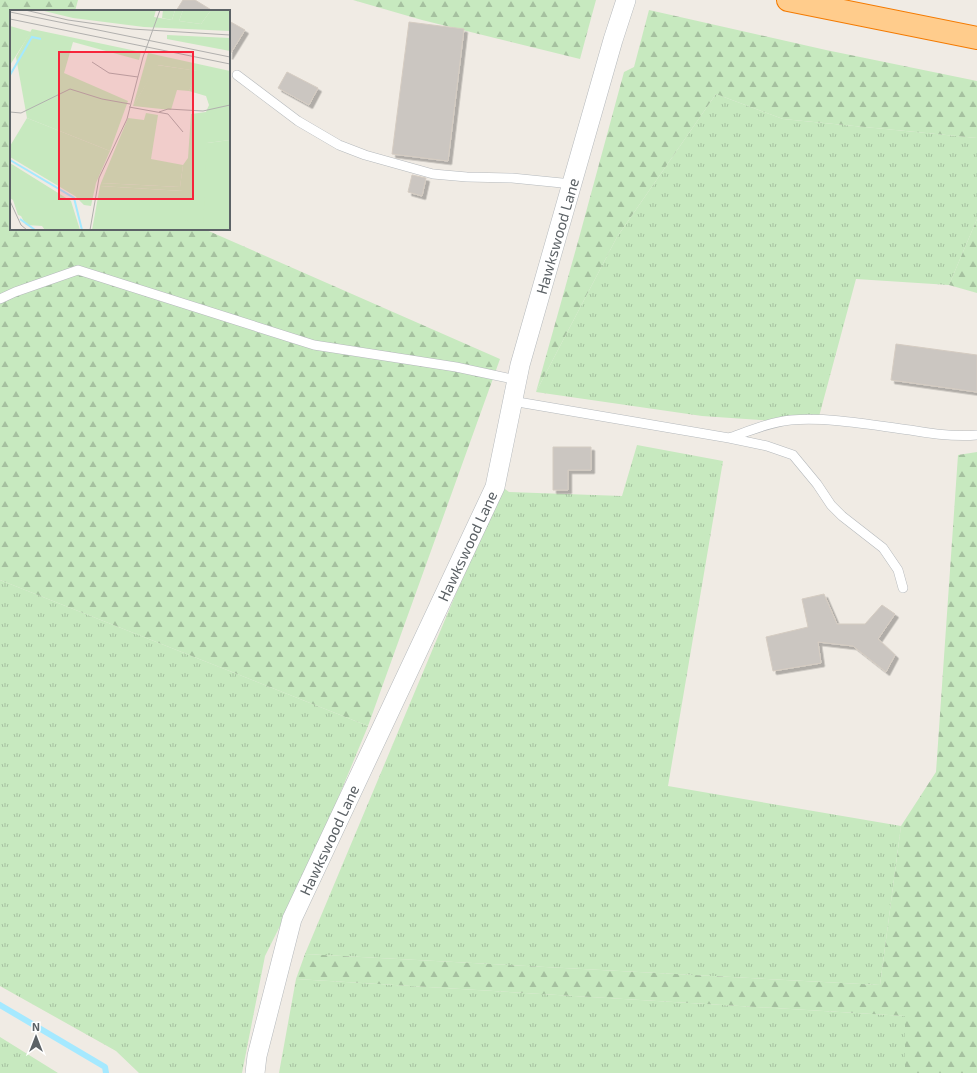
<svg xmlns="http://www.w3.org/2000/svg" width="977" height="1073" font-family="'Exo 2',sans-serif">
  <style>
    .grass { fill: url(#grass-tufts) }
    .forest { fill: url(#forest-firs) }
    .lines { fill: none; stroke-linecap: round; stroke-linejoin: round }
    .stream { stroke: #a5e9ff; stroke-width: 6 }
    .building { fill: #cbc6c1; stroke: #d5ccc2; filter: url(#shadow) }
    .service-casing { stroke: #b5b9bc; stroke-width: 10 }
    .minor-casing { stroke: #b5b9bc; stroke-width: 20 }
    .motorway-casing { stroke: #f47a00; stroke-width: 24 }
    .service { stroke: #fff; stroke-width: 9 }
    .minor { stroke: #fff; stroke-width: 19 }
    .motorway { stroke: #ffcc8c; stroke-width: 22 }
    .labels { text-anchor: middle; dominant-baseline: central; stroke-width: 3; stroke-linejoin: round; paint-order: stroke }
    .street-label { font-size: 15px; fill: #5c6266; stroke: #fff }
    .inset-river { fill: none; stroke: #a5e9ff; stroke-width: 2 }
    .inset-road { fill: none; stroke: #b1b0ae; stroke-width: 1 }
    .view { fill: #f7243b; fill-opacity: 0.15; stroke: #f7243b; stroke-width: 2 }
    .inset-edge { fill: none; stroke: #5c6266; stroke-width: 2 }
  </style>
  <defs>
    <pattern id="grass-tufts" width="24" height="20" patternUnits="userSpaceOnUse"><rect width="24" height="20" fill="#c7e9bf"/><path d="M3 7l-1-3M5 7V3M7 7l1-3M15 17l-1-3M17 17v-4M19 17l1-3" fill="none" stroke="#a5c09f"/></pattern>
    <pattern id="forest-firs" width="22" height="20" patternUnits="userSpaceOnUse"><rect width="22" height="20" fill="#c7e9bf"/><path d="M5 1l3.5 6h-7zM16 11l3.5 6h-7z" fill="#a5c09f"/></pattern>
    <filter id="shadow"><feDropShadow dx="3.5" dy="3.5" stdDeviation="0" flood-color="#0004"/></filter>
  </defs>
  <rect width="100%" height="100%" fill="#f0ebe4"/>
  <path class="grass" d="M716,94L783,119L977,138V219L949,285L856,279L817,424L702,416L536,392L617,237Z
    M637,445L723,461L668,786L901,826L880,985L305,954L501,486L509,492L622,496Z
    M0,580L368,726L310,866L265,956L242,1073H139L116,1051L0,986Z
    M296,979L905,1016V1073H279Z
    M0,1037L58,1073H0Z"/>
  <path class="forest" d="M0,0H78L75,11H11V229H204L500,359L368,726L0,580Z
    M353,0H596L580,59L422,20Z
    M649,10L826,50L977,81V138L783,119L716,94L617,237L536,392L579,238L624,72L634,67Z
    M977,219V293L949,285Z
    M977,452V1073H905V1016L296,979L305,954L880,985L901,826L936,772L958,455Z"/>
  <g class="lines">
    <path class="stream" d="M0,1005L105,1067L106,1073"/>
  </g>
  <path class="building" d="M183,0H195L213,11H176Z
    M229,21L245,30L229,56Z
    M409,22L464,29L448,161L392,154Z
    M287,72L318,88L309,105L278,88Z
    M412,175L426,178L422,196L408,192Z
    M896,344L977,355V392L891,380Z
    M553,447H591V470H568V490H553Z
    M824,594L837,624H865L882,605L895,614L878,639L895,655L886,672L853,646L818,642L821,663L773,671L766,637L808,627L802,599Z"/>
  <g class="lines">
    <defs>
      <path id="service" d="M237,75L298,121L339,145L365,155L433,174L467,177L512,178L572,184
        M0,299L15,292L78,270L314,345L456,367L517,380
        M512,401L729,438L767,446L793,455L817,484L831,505L842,516L883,548L898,570L903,588
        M729,438C749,431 770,422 791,420C830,417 871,425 910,430C932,434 955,437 977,435"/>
      <path id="minor" d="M255,1073L257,1056L292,919L495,487L520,365L613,40L626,0"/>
      <path id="motorway" d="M788,0L977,38"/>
    </defs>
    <use href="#service" class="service-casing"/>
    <use href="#minor" class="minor-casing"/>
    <use href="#motorway" class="motorway-casing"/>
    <use href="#service" class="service"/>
    <use href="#minor" class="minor"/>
    <use href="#motorway" class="motorway"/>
  </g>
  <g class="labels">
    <g class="street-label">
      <text transform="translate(557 236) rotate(-74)">Hawkswood Lane</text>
      <text transform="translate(467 546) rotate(-65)">Hawkswood Lane</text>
      <text transform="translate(329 840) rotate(-65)">Hawkswood Lane</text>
    </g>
  </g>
  <g transform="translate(10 10)">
    <rect width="220" height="220" fill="#f0ebe4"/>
    <path d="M153,0H165L162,10L152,8ZM173,0H201L191,14L169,11ZM0,16L21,22L0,55ZM147,55L188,61L179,81L167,80L161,100L123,96ZM136,103L148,105L141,149L173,155L170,177L91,173L118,108L134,110ZM17,108L100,141L86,173L81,196L74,195L65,186L0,147V136ZM220,130V220H82L90,176L173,181L197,133ZM0,153L61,191L70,220H35L32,216L16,215L11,206L8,205L3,190L0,188Z" fill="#c7e9bf"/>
    <path d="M30,0H146L144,7L162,10L165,0H173L169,11L191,14L201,0H220V21L134,17L63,8ZM22,19L131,42L129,50L63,32L54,63L118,91L100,141L17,108L6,47ZM157,25L220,28V41L157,29ZM138,43L220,61V130L197,133L193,218L173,209V181L90,176L91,173L170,177L173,155L178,148L181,104L196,102L199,95L196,86L179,81L187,61L148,55L123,96Z" fill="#c7e9bf"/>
    <path class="inset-river" d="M0,65L22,27L31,29M0,150L64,188L72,220M10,209L25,220"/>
    <path class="inset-road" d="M15,0L58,10L122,19L220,25M0,2L220,47M0,9L220,54M82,52L99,63L128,67M119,97L158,104L173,122M0,102L11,103L60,79L92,89L120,94M149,102L158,99L193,101L220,95M0,191L11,215L17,220M80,220L89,168L117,109L133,47L150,0"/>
    <path class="view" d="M49,42H183V189H49Z"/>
    <rect width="220" height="220" class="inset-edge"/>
  </g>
  <g transform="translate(36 1037)" stroke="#ffffff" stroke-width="3" paint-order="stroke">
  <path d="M0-3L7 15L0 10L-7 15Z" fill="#5c6266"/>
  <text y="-6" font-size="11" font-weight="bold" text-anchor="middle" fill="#5c6266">N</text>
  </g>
</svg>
